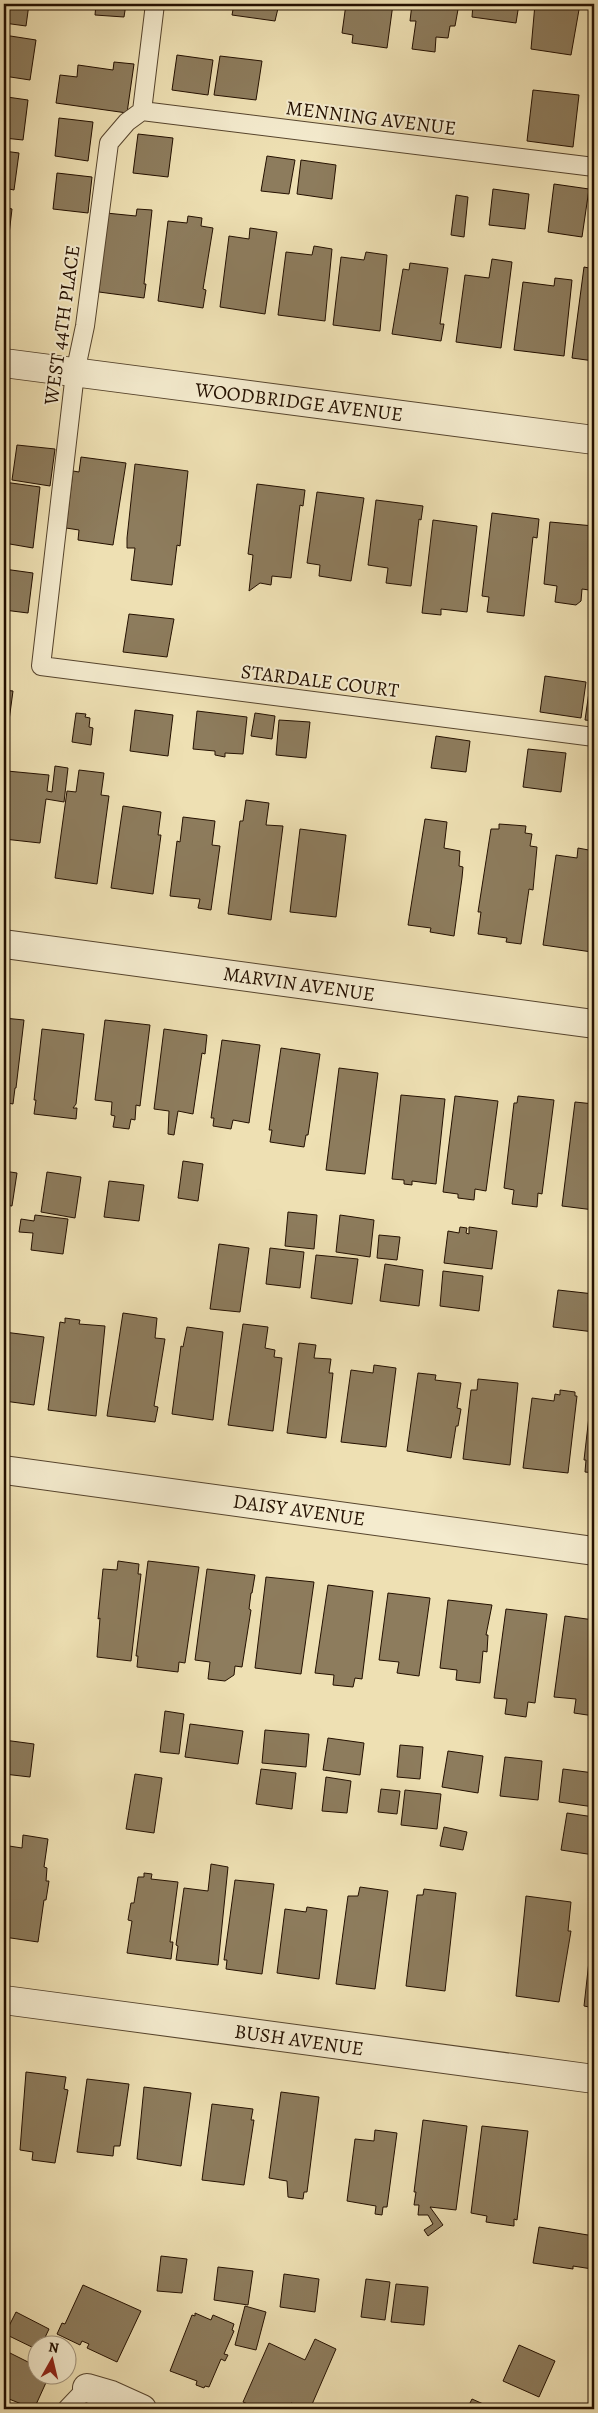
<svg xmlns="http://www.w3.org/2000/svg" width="598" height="2413" font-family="Alegreya,serif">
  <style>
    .building { fill: #8d7c5d; stroke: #241000 }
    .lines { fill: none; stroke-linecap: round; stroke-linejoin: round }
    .service-casing { stroke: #56442d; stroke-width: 20 }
    .minor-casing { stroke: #56442d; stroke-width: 30 }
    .service { stroke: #f4ebce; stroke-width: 18 }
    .minor { stroke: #f4ebce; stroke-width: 28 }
    .labels { text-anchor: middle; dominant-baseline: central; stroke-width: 4; stroke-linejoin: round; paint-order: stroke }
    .street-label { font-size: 20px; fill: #241000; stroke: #f4ebce }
  </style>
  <rect width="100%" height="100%" fill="#eee0b3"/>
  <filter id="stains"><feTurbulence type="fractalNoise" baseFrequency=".004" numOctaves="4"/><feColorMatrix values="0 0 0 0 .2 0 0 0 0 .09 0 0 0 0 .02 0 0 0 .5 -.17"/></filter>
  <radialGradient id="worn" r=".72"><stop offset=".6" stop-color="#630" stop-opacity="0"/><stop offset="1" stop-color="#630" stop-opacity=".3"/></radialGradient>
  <path class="building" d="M4,4H29L26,26L4,23Z
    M96,4H126L124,17L95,15Z
    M234,4H279L275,21L232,15Z
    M346,4H393L387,48L352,43L353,35L342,33Z
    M412,4H459L455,26H450L448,38L436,37L435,52L412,49L416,21H410Z
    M473,4H519L516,23L472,17Z
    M535,4H580L571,55L531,49Z
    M593,4H594V38L589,37Z
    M4,35L36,40L30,80L4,76Z
    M177,55L213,60L208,95L172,90Z
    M220,56L262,61L256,100L214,95Z
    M114,62L134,64L127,113L56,103L60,75L77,77L78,65L113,70Z
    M533,90L579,95L573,147L527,141Z
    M7,97L28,100L23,140L4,138V100H7Z
    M59,118L93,122L88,161L55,156Z
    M138,134L173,138L168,177L133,173Z
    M4,151L19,153L14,190L4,188Z
    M267,156L295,160L289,194L261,191Z
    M301,160L336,165L332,199L297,194Z
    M57,173L92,177L88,213L53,209Z
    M554,184L589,189L582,237L548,232Z
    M493,189L529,194L525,229L489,225Z
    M456,195L468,197L464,237L451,235Z
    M4,207L12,209L8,243L4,242Z
    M137,209L152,210L144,284H146L144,298L99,292L106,213L136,216Z
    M188,216L202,218L201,226L213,228L203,289L206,290L203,308L158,301L168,221L187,223Z
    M250,228L277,232L265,314L220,307L229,236L249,239Z
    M314,246L332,249L325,321L278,315L286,252L312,255Z
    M366,252L387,255L380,331L333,325L341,257L364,260Z
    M492,259L512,262L501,348L456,342L465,275L489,278Z
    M410,263L448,268L440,324H444L441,341L392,334L403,269L409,270Z
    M584,267L594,269V361L572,358Z
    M555,278L572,280L564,356L514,350L523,282L554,286Z
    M17,445L55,449L50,486L12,480Z
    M81,457L126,463L113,545L78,540L79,530L66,528L73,471L79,472Z
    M135,464L188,471L180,546L177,545L172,585L131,580L135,548H127V538Z
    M4,482L40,487L33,548L4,543Z
    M257,484L305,490L303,506L300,505L291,578L272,576L271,585L260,583L249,591L253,555L248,554Z
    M317,492L364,498L351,581L319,576L320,565L307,563Z
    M376,500L423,506L421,520L419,519L411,586L386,583L388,568L368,565Z
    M492,513L539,519L537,538L533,537L524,616L487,612L489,597L482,596Z
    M433,520L477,526L467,612L441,609V615L422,613Z
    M550,522L594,526L589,590L582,589L581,601L576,605L555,602L557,586L544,584Z
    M4,569L33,573L28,613L4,610Z
    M129,614L174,619L167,657L123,652Z
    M545,676L586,682L581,718L540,712Z
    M590,685L594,686V721L585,720Z
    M4,690L13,691L6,743H4Z
    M135,710L173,715L168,756L130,751Z
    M197,711L247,717L243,754L225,753V757L215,755V751L193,749Z
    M76,713L86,714L85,717L90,718L89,727L93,728L91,745L72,742Z
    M255,713L275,716L272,739L251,736Z
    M279,720L310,722L306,758L276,755Z
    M436,736L470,741L466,772L431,768Z
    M528,749L566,753L561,792L523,787Z
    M55,766L68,768L64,802L46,799L40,843L4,839V797L7,771L49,775L47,791L52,792Z
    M79,770L104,773L101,795L109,796L97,884L55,878L67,791L76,792Z
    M246,800L269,803L266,825L283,826L271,920L228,914L240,821H243Z
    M123,806L161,812L158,835H161L153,894L111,888Z
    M183,817L215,821L212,845L220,846L211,910L198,908L200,899L170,896L177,841L180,842Z
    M425,819L447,822L444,848L460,851L459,866L463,867L462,878L454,936L430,932L431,928L408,925Z
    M499,824L526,826L525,833L532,834L530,846L537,847L533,890L529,889L521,944L506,942L507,938L478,934L481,912H478L491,829H499Z
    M300,829L346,835L336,917L290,912Z
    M578,848L594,851L592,952L543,945L556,855L577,858Z
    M4,1018L24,1020L16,1088H15L13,1104L8,1103L7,1112H4Z
    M105,1020L150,1025L140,1106L136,1105L135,1120L131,1119L129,1129L113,1127L115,1116L111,1115L112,1102L95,1100Z
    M42,1029L84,1034L76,1104L73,1108H77L76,1119L34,1114L36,1100H34Z
    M164,1029L207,1035L205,1054L202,1053L193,1114L178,1111L174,1135L168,1134L169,1111L154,1109Z
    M222,1040L260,1045L249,1123L233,1120L231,1129L213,1126L214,1118H211Z
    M281,1048L320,1054L308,1135H306L304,1147L270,1142L272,1130H269Z
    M339,1068L378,1073L365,1174L326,1170Z
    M401,1095L445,1099L436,1184L412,1181V1185L404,1184V1180L392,1179Z
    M455,1096L498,1101L486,1191L475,1189L474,1200L458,1198V1194L443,1192Z
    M518,1096L554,1100L542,1194L538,1193L537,1207L512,1204L514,1190L504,1188L514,1103H517Z
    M575,1102L594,1104V1210L562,1206Z
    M183,1161L203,1164L198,1201L178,1198Z
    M4,1171L17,1173L12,1206L4,1205Z
    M47,1172L81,1177L75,1218L41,1212Z
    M109,1181L144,1185L139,1221L104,1217Z
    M288,1212L317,1215L314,1249L285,1246Z
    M35,1215L68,1219L63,1254L31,1250L33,1233L19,1232L21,1219L34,1221Z
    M340,1215L374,1220L370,1257L336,1252Z
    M460,1227L467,1228L466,1233L469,1234V1227L497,1231L492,1269L444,1263L448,1231L459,1233Z
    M379,1235L400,1237L397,1260L377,1258Z
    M219,1244L249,1248L240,1312L210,1309Z
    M270,1248L304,1252L300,1288L266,1284Z
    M316,1255L358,1259L352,1304L311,1298Z
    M385,1264L423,1270L419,1306L380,1301Z
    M443,1271L483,1276L479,1311L440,1306Z
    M558,1290L594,1294V1332L553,1327Z
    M123,1313L157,1318L155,1338L165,1339L154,1406L158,1407L155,1422L107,1416Z
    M65,1318L80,1320L79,1324L105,1326L96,1416L48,1410L60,1322L65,1323Z
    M243,1324L268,1327L265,1348L275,1350L274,1357L282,1358L273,1431L228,1425Z
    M187,1327L223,1332L213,1420L172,1414L181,1346L183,1347Z
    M4,1332L44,1337L34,1405L4,1401Z
    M299,1343L316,1345L314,1358L331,1359L329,1373H333L326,1438L287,1433Z
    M374,1365L396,1368L386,1447L341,1442L351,1370L373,1373Z
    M418,1373L436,1375L435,1380L461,1383L457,1408L461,1409L458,1426H456L451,1458L407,1451Z
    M478,1379L518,1383L510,1465L463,1459L471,1390H477Z
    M560,1390L575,1392V1396H577L568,1473L523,1468L532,1398L554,1401L555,1394L560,1395Z
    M592,1390H594V1473L585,1472L586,1460H584Z
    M118,1561L139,1564L138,1574H141L131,1661L97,1657L100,1618L98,1619L103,1569L117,1570Z
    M148,1561L199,1567L185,1663L179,1662L178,1672L137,1667L138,1656H136Z
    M207,1569L255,1575L252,1593H251L249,1609L251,1610L242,1667L235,1666L234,1675L225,1681L208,1679L210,1662L195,1660Z
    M266,1577L314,1582L301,1674L255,1668Z
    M328,1585L373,1591L362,1679L355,1678L353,1687L333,1685L334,1675L315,1673Z
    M388,1593L430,1598L419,1676L397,1673L399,1662L379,1660Z
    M448,1600L492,1605L486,1635H488L487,1652L483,1651L480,1683L456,1680L457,1670L440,1668Z
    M506,1609L547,1614L535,1703L528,1702L526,1717L505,1714L507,1699L494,1698Z
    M565,1616L594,1620V1716L574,1713L576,1699L554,1697Z
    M165,1711L184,1714L179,1754L160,1752Z
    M190,1724L243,1731L238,1764L185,1757Z
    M265,1730L309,1734L306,1767L262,1763Z
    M328,1738L364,1743L360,1775L323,1770Z
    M4,1740L34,1744L30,1777L4,1774Z
    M400,1745L423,1747L420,1779L397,1777Z
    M448,1751L483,1756L478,1793L442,1787Z
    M505,1757L542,1761L538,1800L500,1796Z
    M261,1769L296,1773L292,1809L256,1804Z
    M563,1769L594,1773V1807L559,1802Z
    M135,1774L162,1778L154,1833L126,1829Z
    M326,1777L351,1781L347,1813L322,1811Z
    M381,1789L400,1791L397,1814L378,1812Z
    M405,1790L441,1794L437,1829L401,1825Z
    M567,1813L594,1817V1855L561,1850Z
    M444,1827L467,1832L463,1850L440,1846Z
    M23,1835L48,1839L44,1867L47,1868L46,1881H49L46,1900H44L38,1942L4,1937V1879L9,1846L22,1848Z
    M211,1864L228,1867L218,1965L176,1960L178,1946L176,1945L184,1888L208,1891Z
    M144,1873L152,1874L151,1879L178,1882L170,1942H173L171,1959L127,1953L132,1921L128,1920L131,1903H134L138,1877H144Z
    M235,1880L274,1884L262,1974L226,1969L227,1960H224Z
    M360,1887L388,1891L375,1989L336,1984L348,1896H358Z
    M424,1889L456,1893L445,1991L406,1986L417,1895H423Z
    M526,1896L571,1902L568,1931H571L559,2002L516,1996Z
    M307,1907L327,1910L319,1979L277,1973L285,1909L306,1912Z
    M594,1916V2008L584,2006Z
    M4,2069L9,2070L4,2120Z
    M26,2072L66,2077L64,2089L68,2090L55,2163L32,2160L33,2152L20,2150Z
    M87,2079L129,2084L120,2146H114L113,2156L77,2152Z
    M144,2087L191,2093L181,2166L137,2159Z
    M281,2092L319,2097L307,2192H304L303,2199L288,2197L287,2181L269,2178Z
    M212,2104L253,2109L251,2120H254L244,2185L202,2180Z
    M423,2120L467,2126L456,2210L430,2207L443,2225L428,2236L424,2230L433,2224L428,2215H418L419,2205H414L416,2192H414Z
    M482,2126L528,2131L517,2220L514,2219V2226L486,2222L487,2216L471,2213Z
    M375,2130L397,2133L387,2207H383L382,2215L375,2214L376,2206L347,2201L355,2139L374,2141Z
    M539,2227L594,2236L592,2269L573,2266V2269L533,2263Z
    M161,2256L187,2259L182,2293L157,2291Z
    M218,2267L253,2271L248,2305L214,2300Z
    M284,2274L319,2279L315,2312L280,2307Z
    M366,2279L390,2282L385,2320L361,2317Z
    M396,2284L428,2287L424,2325L391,2322Z
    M83,2285L141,2311L117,2362L87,2348L89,2344L82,2341L80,2345L57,2334L62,2323L65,2324Z
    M245,2306L266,2312L256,2350L235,2345Z
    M16,2312L49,2329L41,2346H38V2350L5,2334Z
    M195,2313L211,2320L213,2315L234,2324L232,2330L234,2331L224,2354L228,2355L225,2361L221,2359L209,2387L205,2386L204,2388L196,2385L197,2381L170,2371L192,2315L195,2316Z
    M315,2339L336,2349L310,2409L291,2403L288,2409H259L243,2402L269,2343L305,2360Z
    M519,2345L555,2361L539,2397L503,2381Z
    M4,2350L38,2367V2376H49L34,2409L4,2397Z
    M472,2399L490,2407L489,2409H467Z"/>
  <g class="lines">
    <defs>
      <path id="service" d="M155,4L142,111L127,122L109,143L85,326L75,373L41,666L594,737
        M142,111L594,167
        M67,2409L87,2388"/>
      <path id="minor" d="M4,363L594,440
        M4,944L594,1024
        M4,1470L594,1551
        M4,2000L594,2079
        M87,2388L111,2395L142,2409"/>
    </defs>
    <use href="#service" class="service-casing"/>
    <use href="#minor" class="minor-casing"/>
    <use href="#service" class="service"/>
    <use href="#minor" class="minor"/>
  </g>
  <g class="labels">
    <g class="street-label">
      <text transform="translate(371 118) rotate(7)">MENNING AVENUE</text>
      <text transform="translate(62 325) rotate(-82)">WEST 44TH PLACE</text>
      <text transform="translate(299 402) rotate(7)">WOODBRIDGE AVENUE</text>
      <text transform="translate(320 681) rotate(7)">STARDALE COURT</text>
      <text transform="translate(299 984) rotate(8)">MARVIN AVENUE</text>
      <text transform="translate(299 1510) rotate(8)">DAISY AVENUE</text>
      <text transform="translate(299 2040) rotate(8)">BUSH AVENUE</text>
    </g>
  </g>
  <rect width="598" height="2413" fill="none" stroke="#eee0b3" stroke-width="20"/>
  <rect x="5" y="5" width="588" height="2403" fill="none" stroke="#241000" stroke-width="2.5"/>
  <rect x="10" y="10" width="578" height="2393" fill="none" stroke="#241000"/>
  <g transform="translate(52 2360) rotate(8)"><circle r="24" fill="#f4ebce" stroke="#a1937c"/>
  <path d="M0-4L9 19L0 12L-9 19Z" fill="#8f2418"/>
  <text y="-8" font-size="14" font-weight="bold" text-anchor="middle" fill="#241000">N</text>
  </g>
  <rect width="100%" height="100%" filter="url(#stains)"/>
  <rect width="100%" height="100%" fill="url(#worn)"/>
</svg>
